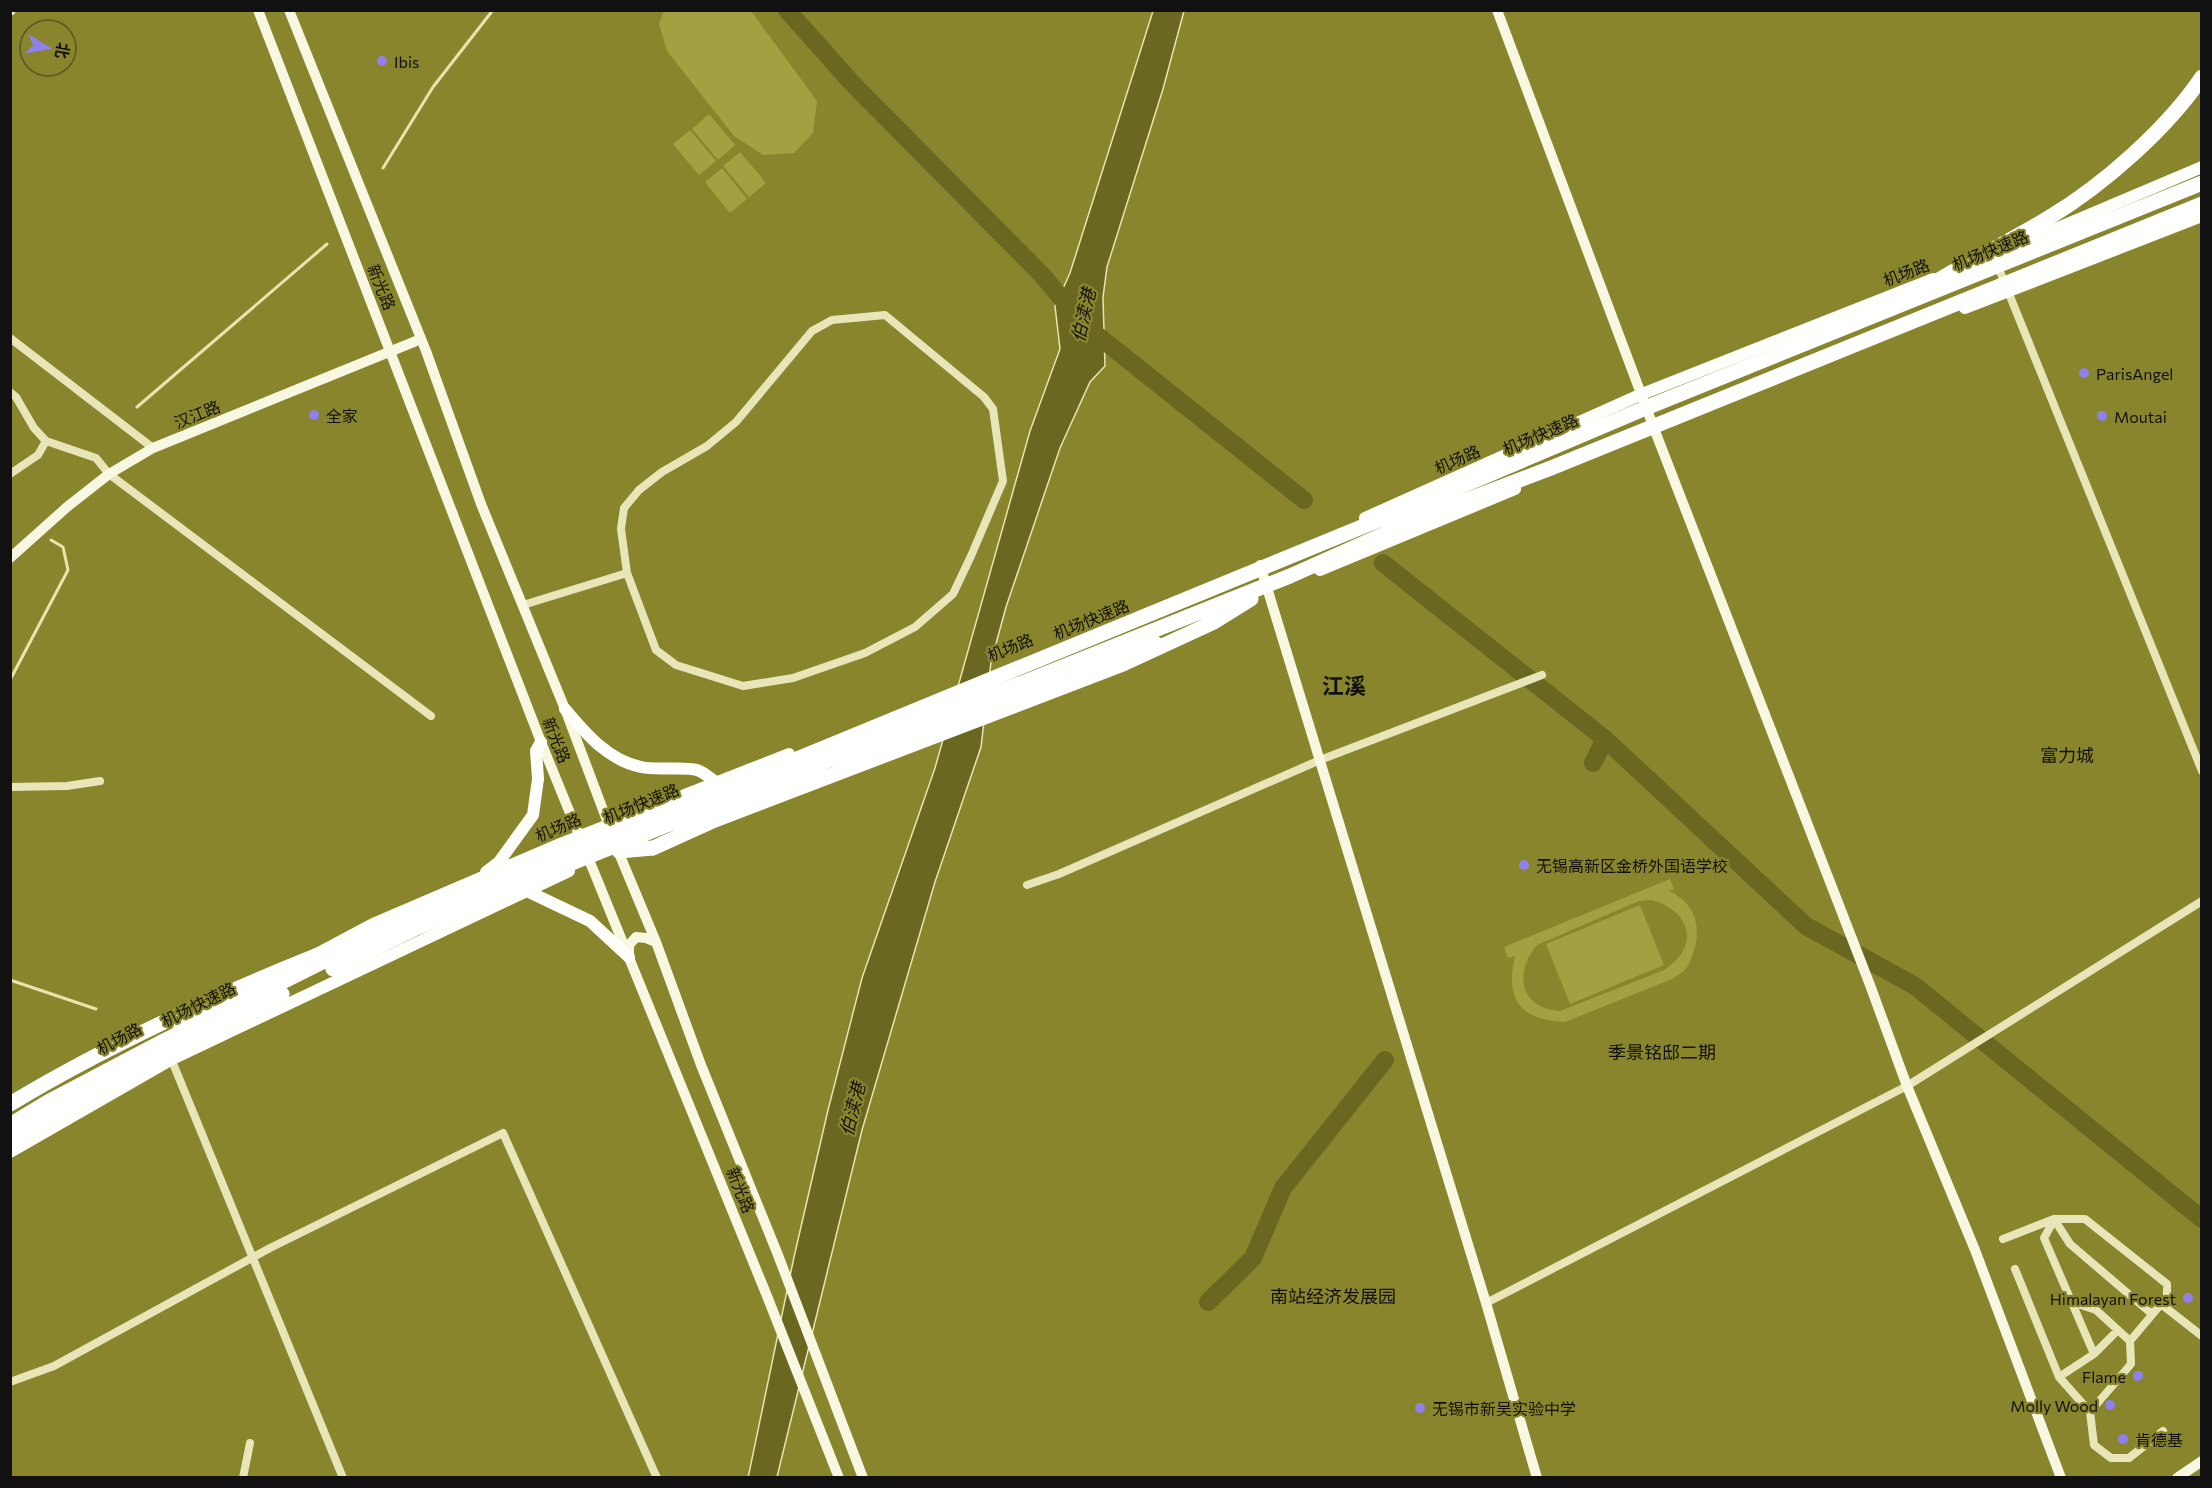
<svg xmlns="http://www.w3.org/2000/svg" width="2212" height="1488" font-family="Commissioner,'Noto Sans SC',sans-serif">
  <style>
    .green { fill: #a49f41; fill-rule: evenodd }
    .water { fill: #696720; stroke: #e8e4ae; stroke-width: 1.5 }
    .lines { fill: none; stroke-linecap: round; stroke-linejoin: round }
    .stream { stroke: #e8e4ae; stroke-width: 3 }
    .river { stroke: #696720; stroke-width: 18 }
    .street { stroke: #e8e6b9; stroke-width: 8 }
    .secondary { stroke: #f7f7e2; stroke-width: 10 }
    .primary { stroke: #fefefa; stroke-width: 12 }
    .highway { stroke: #fff; stroke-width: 15 }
    .highway-bridge { stroke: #fff; stroke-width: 15 }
    .poi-dot { fill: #8e81ed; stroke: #88852c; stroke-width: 2 }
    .labels { text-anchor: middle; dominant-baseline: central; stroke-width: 4.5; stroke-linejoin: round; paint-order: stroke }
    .poi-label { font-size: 16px; fill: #111; stroke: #88852c; text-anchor: start }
    .street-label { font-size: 16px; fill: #111; stroke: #88852c }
    .water-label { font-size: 18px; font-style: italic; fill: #111; stroke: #88852c }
    .neighbourhood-label { font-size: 18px; fill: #111; stroke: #88852c }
    .district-label { font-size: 22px; font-weight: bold; fill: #111; stroke: #88852c }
  </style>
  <rect width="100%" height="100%" fill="#88852c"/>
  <path class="green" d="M664,11H751L817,101L813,133L794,153L763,155L734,136L667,51L659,24Z
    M709,114L735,145L718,160L692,129Z
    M690,130L716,161L699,175L673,144Z
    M740,152L766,183L749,197L723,166Z
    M722,168L747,199L730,213L705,182Z
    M1670,879L1674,889L1669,891C1694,902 1702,926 1694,950C1692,957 1689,966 1684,971C1681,974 1676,976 1672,979L1565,1022C1519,1020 1505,999 1515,956L1508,958L1504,947ZM1651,900C1691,910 1701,947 1664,970L1560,1011C1519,1008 1514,973 1537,945L1639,901Z
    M1640,905L1664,965L1570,1004L1546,944Z"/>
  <path class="water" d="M1153,11H1184L1163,89L1107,267L1103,297L1105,366L1090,382L1060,448L1006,607L991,662L981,747L935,882L862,1130L777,1477L748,1478L794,1257L828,1110L862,978L935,768L1030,431L1060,349L1055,306L1070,273Z"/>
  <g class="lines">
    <path class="stream" d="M383,168L433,87L493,10
      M137,407L327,244
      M10,680L68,570L63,547L51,540
      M10,980L96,1009"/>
    <path class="river" d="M787,10L852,83L1043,276L1083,324L1304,500
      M1383,563L1605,739L1806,926L1915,986L2202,1219
      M1593,763L1605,739
      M1208,1302L1253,1258L1283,1188L1385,1060"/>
    <path class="street" d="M1997,264L2202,771
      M10,338L153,448
      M10,392L16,397L34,428L46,441L96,458L109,474L431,716
      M10,474L38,455L46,441
      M523,605L627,573L656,650L676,665L743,686L793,678L865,653L915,627L953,594L971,556L1003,481L993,409L984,397L885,315L832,320L812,331L736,422L707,446L662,472L639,490L624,508L621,529L627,573
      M10,787L67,786L100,781
      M1027,885L1059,874L1320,760L1542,675
      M170,1056L343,1478
      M2054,1219L2070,1244L2152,1314
      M2054,1220L2044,1238L2094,1354L2059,1377
      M2003,1239L2054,1219H2085L2167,1284V1297L2130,1341
      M2015,1269L2059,1377L2090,1412L2094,1445L2111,1458H2129L2163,1431
      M2072,1302L2096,1310L2130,1341L2131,1364L2090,1412
      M1486,1303L1907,1086L2202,901
      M2161,1304L2202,1336
      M2094,1354L2118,1330
      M10,1382L54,1366L270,1248L503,1133L657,1478
      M243,1478L250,1443"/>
    <path class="secondary" d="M258,10L541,742L767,1296L839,1478
      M289,10L426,351L481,504L565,709L611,831
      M1497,10L1655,431L1870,985L1907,1086L1975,1250L2061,1478
      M10,11L11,10
      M10,558L67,507L109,474L153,448L421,339
      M1260,565L1486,1303L1537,1478
      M616,846L656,942L701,1065L778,1255L863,1478
      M629,955V945L636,937L646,938L656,942
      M2177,1478L2202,1461"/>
    <path class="primary" d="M1994,255L2202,167
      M1965,308L2202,216
      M1365,518L1642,394L1933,279
      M1320,570L1515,489
      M565,709C586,734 608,760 641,767C658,771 683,766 697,770C704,772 711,779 717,783
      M839,765L1156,642
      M486,872L499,862L533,815L538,779L536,751L541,742
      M527,891L590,921L629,957
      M311,957L373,924L560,844L789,754
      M178,1026L229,999
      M10,1152L172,1059L569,871"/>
    <path class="highway" d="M619,851L653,848"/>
    <path class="highway-bridge" d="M1926,288C1966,262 2009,242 2050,217C2103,185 2167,129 2202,77
      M653,848L715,820L1123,664L1214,622L1251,599
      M333,969L416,928L534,878L1290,576L1420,518L1551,468L2202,204
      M10,1104C108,1045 213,997 318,955
      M10,1125L48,1102L162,1042L410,918L1476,480L1643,409L2202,183
      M10,1141L73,1102L282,994"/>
  </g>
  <g class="poi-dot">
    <circle cx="382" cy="61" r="6"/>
    <circle cx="2084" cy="373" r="6"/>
    <circle cx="314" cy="415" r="6"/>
    <circle cx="2102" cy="416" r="6"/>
    <circle cx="1524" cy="865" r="6"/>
    <circle cx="2188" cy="1298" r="6"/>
    <circle cx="2138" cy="1376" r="6"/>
    <circle cx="2110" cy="1405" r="6"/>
    <circle cx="1420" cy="1408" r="6"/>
    <circle cx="2123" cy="1439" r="6"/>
  </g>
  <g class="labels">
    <g class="poi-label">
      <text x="394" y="61">Ibis</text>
      <text x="2096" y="373">ParisAngel</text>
      <text x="326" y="415">全家</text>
      <text x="2114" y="416">Moutai</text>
      <text x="1536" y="865">无锡高新区金桥外国语学校</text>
      <text x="2176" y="1298" text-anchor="end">Himalayan Forest</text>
      <text x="2126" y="1376" text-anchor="end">Flame</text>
      <text x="2098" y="1405" text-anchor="end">Molly Wood</text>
      <text x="1432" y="1408">无锡市新吴实验中学</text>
      <text x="2135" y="1439">肯德基</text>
    </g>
    <g class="street-label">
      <text transform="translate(1990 250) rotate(-22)">机场快速路</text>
      <text transform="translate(1906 272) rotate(-21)">机场路</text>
      <text transform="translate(382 287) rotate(68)">新光路</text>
      <text transform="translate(197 414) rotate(-22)">汉江路</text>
      <text transform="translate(1540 434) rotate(-23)">机场快速路</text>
      <text transform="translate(1457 459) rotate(-24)">机场路</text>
      <text transform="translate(1091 619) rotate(-22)">机场快速路</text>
      <text transform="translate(1010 647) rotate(-22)">机场路</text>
      <text transform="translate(557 740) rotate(68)">新光路</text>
      <text transform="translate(641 803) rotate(-22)">机场快速路</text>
      <text transform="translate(558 827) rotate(-23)">机场路</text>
      <text transform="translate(198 1004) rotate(-26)">机场快速路</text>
      <text transform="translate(119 1038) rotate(-28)">机场路</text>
      <text transform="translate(741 1190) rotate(68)">新光路</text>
    </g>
    <g class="water-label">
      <text transform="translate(1083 315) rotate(-77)">伯渎港</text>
      <text transform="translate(852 1109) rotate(-76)">伯渎港</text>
    </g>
    <g class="neighbourhood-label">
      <text x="2067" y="755">富力城</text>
      <text x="1662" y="1052">季景铭邸二期</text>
      <text x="1333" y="1296">南站经济发展园</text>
    </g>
    <g class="district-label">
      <text x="1344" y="685">江溪</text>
    </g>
  </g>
  <rect width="2212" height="1488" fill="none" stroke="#111111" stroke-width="24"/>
  <g transform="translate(48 48) rotate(101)"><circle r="28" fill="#88852c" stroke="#585721" stroke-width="1.5"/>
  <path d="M0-4.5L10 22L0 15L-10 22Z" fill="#8e81ed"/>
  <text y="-9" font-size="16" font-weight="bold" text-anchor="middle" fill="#111111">北</text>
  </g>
</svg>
